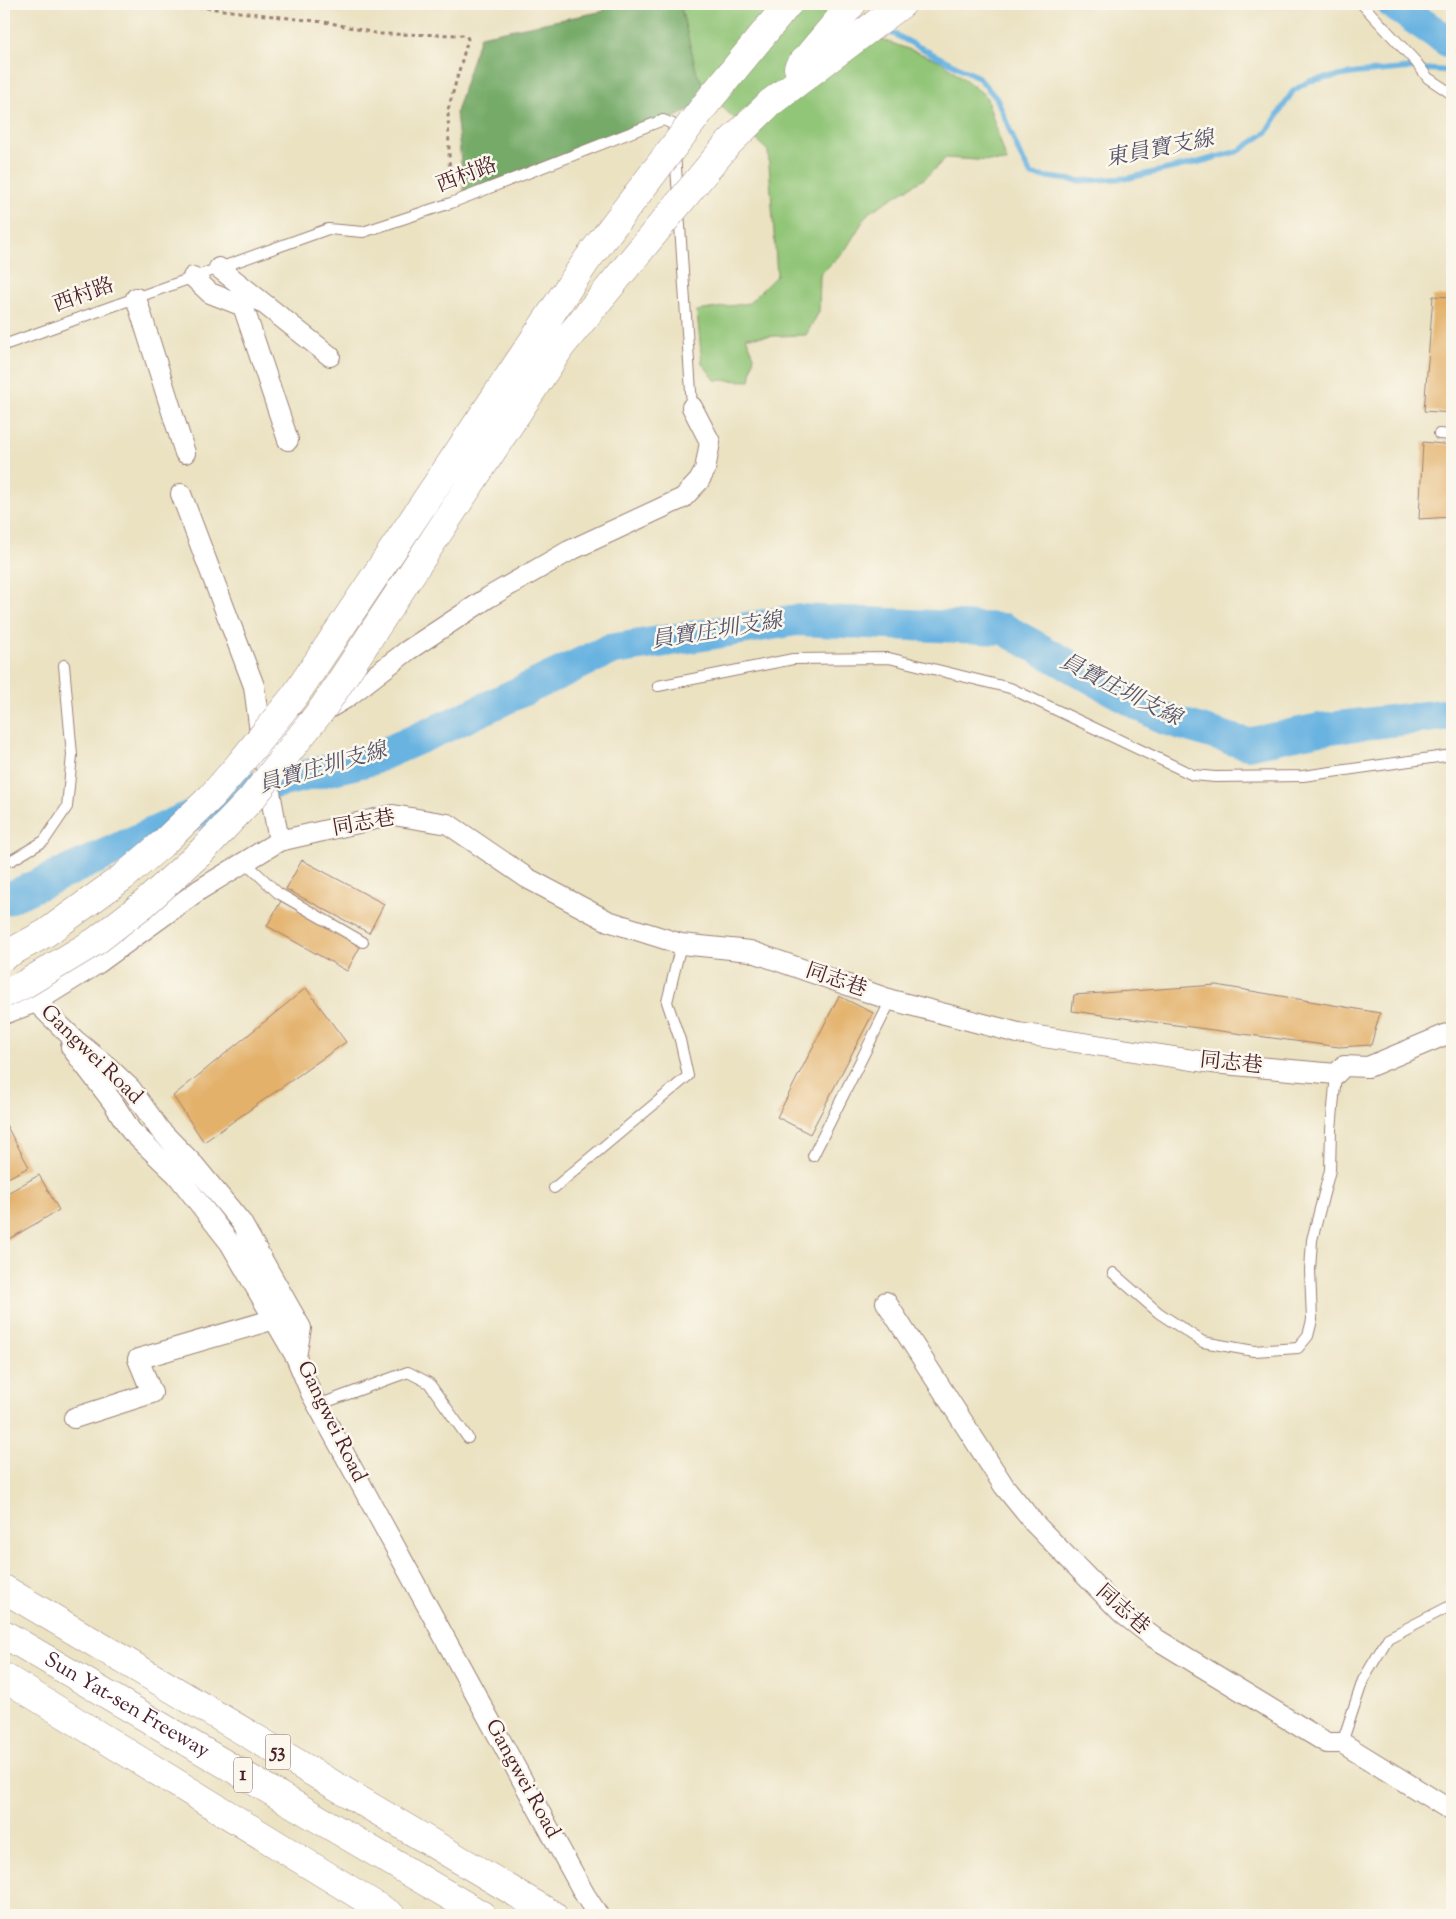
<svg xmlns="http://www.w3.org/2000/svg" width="1456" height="1919" font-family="'Sorts Mill Goudy','Noto Serif TC',serif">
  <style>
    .green { fill: #91c577; stroke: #6e7251 }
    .forest { fill: #74aa68; stroke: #5f644a }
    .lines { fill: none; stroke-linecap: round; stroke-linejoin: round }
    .stream { stroke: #69b3e1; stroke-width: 5.5 }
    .river { stroke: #69b3e1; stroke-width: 32 }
    .building { fill: #e3b16b }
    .lane-casing { stroke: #9a8076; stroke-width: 12 }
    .street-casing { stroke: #9a8076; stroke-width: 22 }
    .highway-casing { stroke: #9a8076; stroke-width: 29 }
    .path { stroke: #9a8076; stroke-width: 3; stroke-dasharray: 4 4; stroke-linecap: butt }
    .lane { stroke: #fff; stroke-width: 10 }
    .street { stroke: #fff; stroke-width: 20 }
    .highway { stroke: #fff; stroke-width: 28 }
    .highway-bridge-casing { stroke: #9a8076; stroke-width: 29; stroke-linecap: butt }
    .highway-bridge { stroke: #fff; stroke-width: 28 }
    .labels { text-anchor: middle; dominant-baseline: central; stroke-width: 5; stroke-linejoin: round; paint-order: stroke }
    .shield { fill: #fbf7ec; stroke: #7f6065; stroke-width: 1 }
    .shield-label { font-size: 20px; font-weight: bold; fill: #4a1f2b }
    .street-label { font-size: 21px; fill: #4a1f2b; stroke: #fbf7ec }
    .water-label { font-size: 22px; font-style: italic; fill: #55536b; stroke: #fbf7ec }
  </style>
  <rect width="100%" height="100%" fill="#fbf7ec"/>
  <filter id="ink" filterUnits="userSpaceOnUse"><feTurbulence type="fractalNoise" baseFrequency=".02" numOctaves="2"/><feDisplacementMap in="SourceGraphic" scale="10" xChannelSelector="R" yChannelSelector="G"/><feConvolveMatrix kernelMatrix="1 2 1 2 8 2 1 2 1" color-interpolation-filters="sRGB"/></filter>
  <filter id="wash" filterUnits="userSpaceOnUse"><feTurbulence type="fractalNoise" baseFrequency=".0096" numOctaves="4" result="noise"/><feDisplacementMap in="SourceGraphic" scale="20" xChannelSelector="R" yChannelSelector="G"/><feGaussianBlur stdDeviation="1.12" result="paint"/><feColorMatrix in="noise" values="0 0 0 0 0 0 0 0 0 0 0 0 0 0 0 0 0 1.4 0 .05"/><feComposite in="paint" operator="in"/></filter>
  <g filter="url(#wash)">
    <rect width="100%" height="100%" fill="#ebe2c2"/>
    <path class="green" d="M680,4H799L834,15L867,34L941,61L986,96L1007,162L946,158L925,178L868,213L846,249L820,275L819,312L806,335L746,337L754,356L750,381L715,380L702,363L697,311L749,303L777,275L768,151L712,97L697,74Z"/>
    <path class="forest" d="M605,4H680L697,74L712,97L663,124L464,192L456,112L480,36L604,11Z"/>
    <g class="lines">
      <path class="stream" d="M830,4L840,9
        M882,28L978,77L997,99L1020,155L1031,175L1080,181L1129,178L1199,162L1239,151L1267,132L1293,91L1309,81L1357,73L1411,68L1452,71"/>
      <path class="river" d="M1393,4L1452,44
        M4,900L250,789L370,760L458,721L609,650L797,620L1004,629L1165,719L1247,744L1320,729L1452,714"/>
    </g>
    <g id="blocks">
      <path class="building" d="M1433,296L1452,297V413L1424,411Z
        M1423,442L1452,445V517L1419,519Z
        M302,860L384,904L369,933L286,889Z
        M281,901L361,945L347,971L267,926Z
        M1216,985L1380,1013L1371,1045L1339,1047L1072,1011L1074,995Z
        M306,988L346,1042L204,1142L173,1096Z
        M839,996L873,1013L810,1134L777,1117Z
        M4,1121L29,1167L4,1180Z
        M39,1175L59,1210L4,1242V1195Z"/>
    </g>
  </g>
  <g filter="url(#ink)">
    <use href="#blocks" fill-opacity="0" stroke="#9a8076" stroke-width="1"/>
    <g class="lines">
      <defs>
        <path id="lane" d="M1362,4L1416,62L1428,78L1452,94
          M675,153L678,196
          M679,211L692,407
          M4,345L328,229L363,232L451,203L663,120L673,124L674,139
          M1439,434L1452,435
          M658,686L793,659L889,658L1010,688L1193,775L1215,777L1303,776L1452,755
          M4,862L12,860L44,841L67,807L72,755L64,665
          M245,862L278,893L363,942
          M813,1156L891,1000
          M554,1188L688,1076L680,1040L667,1002L681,944
          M1113,1273L1159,1313L1203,1342L1254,1351L1298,1348L1308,1336L1312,1320L1310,1270L1312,1240L1330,1170L1331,1130L1336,1074
          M318,1405L408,1372L429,1383L468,1438
          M1342,1743L1363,1680L1388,1638L1452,1605"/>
        <path id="street" d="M219,268L330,356
          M193,277L210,293L243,306L288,440
          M136,298L185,453
          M181,494L254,686L262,748L279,841
          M262,748L346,698L407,651L489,597L569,551L683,498L699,481L705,470L710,442L692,407
          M36,1002L75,1040L107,1066L131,1089L160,1130L195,1166L241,1222L301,1328L296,1357L311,1393L585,1895L598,1915
          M4,1014L36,1002L97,964L199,890L279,841L393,815L448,824L527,878L608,921L681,944L750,951L891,1000L1018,1033L1212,1063L1336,1074L1344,1066L1368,1067L1452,1032
          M71,1047L112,1101L131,1131L177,1175L230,1243L296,1357
          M886,1302L1004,1486L1034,1523L1122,1613L1153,1637L1327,1743H1342L1452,1811
          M74,1418L152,1393L138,1359L275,1319"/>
        <g id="highway">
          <path d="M798,68L852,4"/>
          <path d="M770,103L902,4"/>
          <path d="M4,1589L553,1915"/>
          <path id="s1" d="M4,1634L482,1915"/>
          <path d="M4,1677L391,1915"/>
        </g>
      </defs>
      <use href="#lane" class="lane-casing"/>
      <use href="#street" class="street-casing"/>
      <use href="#highway" class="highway-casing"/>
      <path class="path" d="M174,4L331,23L379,34L466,35L468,39L448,110L450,190"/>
      <use href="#lane" class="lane"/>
      <use href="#street" class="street"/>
      <use href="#highway" class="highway"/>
      <defs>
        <path id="highway-bridge" d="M4,956L46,933L123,877L162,844L211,797L238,766L296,694L587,260L709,100L788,4
          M4,994L25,984L96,941L145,903L199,854L252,798L323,708L562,345L727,145L770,103"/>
      </defs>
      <use href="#highway-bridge" class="highway-bridge-casing"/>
      <use href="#highway-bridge" class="highway-bridge"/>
    </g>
  </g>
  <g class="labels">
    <g class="shield">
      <rect x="265.5" y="1734.5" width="25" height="35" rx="4"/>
      <rect x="234" y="1757.5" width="18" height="35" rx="4"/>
    </g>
    <g class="shield-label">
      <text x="278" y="1752">53</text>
      <text x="243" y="1775">1</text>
    </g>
    <g class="street-label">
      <text transform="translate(467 176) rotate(-21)">西村路</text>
      <text transform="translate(84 296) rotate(-20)">西村路</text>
      <text transform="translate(364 824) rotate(-10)">同志巷</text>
      <text transform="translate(836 981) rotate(19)">同志巷</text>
      <text transform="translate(91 1055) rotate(44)">Gangwei Road</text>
      <text transform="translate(1231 1064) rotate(6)">同志巷</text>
      <text transform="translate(331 1422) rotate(64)">Gangwei Road</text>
      <text transform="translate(1122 1610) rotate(42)">同志巷</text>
      <text stroke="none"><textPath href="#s1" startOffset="142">Sun Yat-sen Freeway</textPath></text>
      <text transform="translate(522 1779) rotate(61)">Gangwei Road</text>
    </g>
    <g class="water-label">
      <text transform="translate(1160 150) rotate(-11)">東員寶支線</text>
      <text transform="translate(717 632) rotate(-9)">員寶庄圳支線</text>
      <text transform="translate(1120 691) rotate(27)">員寶庄圳支線</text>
      <text transform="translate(323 769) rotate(-16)">員寶庄圳支線</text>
    </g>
  </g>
  <rect width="1456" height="1919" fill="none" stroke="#fbf7ec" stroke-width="20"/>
</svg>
